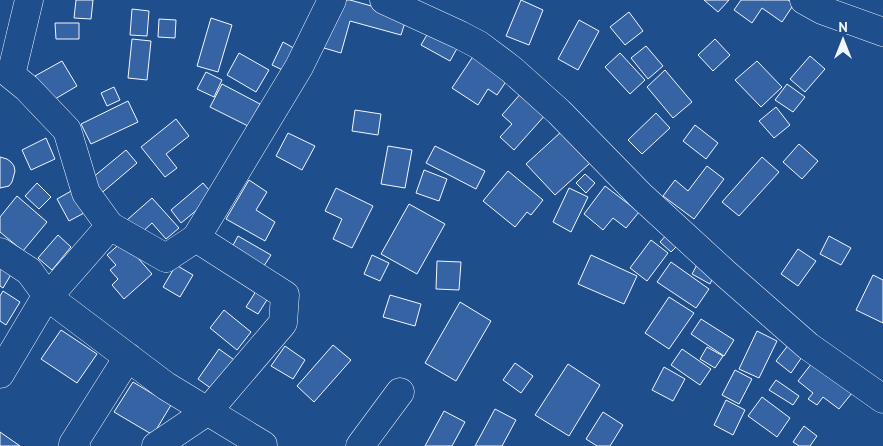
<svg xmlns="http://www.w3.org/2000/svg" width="883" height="446" font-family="'PT Sans',sans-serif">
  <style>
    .building { fill: #3563a3; stroke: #f2f6ff }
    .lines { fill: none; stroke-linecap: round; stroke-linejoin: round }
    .minor-casing { stroke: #f2f6ff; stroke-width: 29 }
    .minor { stroke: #1f4e8c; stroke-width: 28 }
  </style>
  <rect width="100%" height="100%" fill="#1f4e8c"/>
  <path class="building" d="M76,0H93L91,19L74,18Z
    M337,0H350L407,16L401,35L350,21L341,53L324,48Z
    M521,0L543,10L529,45L506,36Z
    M704,0H729L718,12Z
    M741,0H788L794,4L782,22L762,8L752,23L734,10Z
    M132,9L149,11L147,36L130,35Z
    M629,12L643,31L625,45L610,27Z
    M211,18L232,25L218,72L197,66Z
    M159,19L176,20L175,38L158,37Z
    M579,20L599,31L578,70L558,59Z
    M55,23H79V39H56Z
    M432,26L460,43L450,61L421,45Z
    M132,39L151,41L147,80L128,78Z
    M715,39L730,55L713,71L698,55Z
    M283,42L299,51L289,73L272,65Z
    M646,46L663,66L648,79L631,58Z
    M239,53L269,70L256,92L227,75Z
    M620,53L645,80L630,94L605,67Z
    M474,55L509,77L497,95L488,89L478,105L452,88Z
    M810,56L825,69L805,92L790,79Z
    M62,61L77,86L50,102L35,76Z
    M757,61L782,87L761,107L735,80Z
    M665,70L692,102L673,118L647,87Z
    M206,72L222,80L214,97L197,89Z
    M222,84L260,104L248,126L210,107Z
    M787,84L805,97L793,112L775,100Z
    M114,87L120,100L107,106L101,93Z
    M523,91L547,113L514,150L500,137L512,124L502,115Z
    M128,101L138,122L91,144L81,124Z
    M776,107L790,125L774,138L759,121Z
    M355,110L381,114L378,135L352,131Z
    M656,113L670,128L642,154L628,140Z
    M176,119L189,136L166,154L177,168L165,177L141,147Z
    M695,125L718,143L706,159L683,141Z
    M561,132L590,163L555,195L526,164Z
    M288,133L315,146L302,170L276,156Z
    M46,138L55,159L31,170L22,150Z
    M799,144L818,161L802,179L783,162Z
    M388,146L412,150L405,188L381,184Z
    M435,146L485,171L476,189L426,163Z
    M126,150L137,163L98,196L86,183Z
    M0,157L7,159L11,162L14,166L15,171L12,182L9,186L0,188Z
    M762,157L779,172L739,216L722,202Z
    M707,166L724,179L694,219L663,196L675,180L688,191Z
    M424,170L447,179L439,201L416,193Z
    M508,171L543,200L531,215L527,212L515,227L483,201Z
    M585,174L595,183L586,193L576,183Z
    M249,180L267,192L256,210L275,222L265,241L226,219Z
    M37,183L51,197L39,209L25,196Z
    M203,183L214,196L181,223L171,210Z
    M605,186L639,212L626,228L613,218L603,230L584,214Z
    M336,188L373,206L352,248L333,239L342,219L325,211Z
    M569,188L588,197L571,232L553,222Z
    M73,190L86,212L69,221L57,199Z
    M17,196L47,222L23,251L0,232V217Z
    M152,198L179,228L166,239L152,223L140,234L127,220Z
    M409,204L445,224L417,274L381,254Z
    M668,233L680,243L671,252L660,242Z
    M58,235L71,247L52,270L38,258Z
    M238,236L271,255L262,269L230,251Z
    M829,236L851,248L841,265L820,254Z
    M651,240L668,253L647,281L630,268Z
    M123,241L152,274L124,299L112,285L118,279L110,270L116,265L107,255Z
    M798,249L816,261L798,286L781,274Z
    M372,255L389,263L380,281L364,274Z
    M591,255L637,276L624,304L578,284Z
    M437,261L461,262L459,290L436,289Z
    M699,261L716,271L710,284L692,274Z
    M671,262L709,289L696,308L657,282Z
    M0,263L13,271L3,288L0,286Z
    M176,265L193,275L180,297L163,287Z
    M873,275L883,280V323L856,310Z
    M258,288L270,295L258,314L246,307Z
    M3,291L20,302L6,325L0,321V296Z
    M390,295L421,304L415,326L383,317Z
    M669,297L694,313L669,349L645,333Z
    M460,302L491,321L456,381L425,363Z
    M224,310L251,332L237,350L210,328Z
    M701,319L734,340L724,356L691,334Z
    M61,330L97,354L77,383L41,359Z
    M757,331L777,341L759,378L739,369Z
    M789,344L804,354L791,373L776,361Z
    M333,345L351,360L314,402L297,386Z
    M285,346L305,360L293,379L271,366Z
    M707,347L723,356L715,368L700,359Z
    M219,349L237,362L216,392L198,379Z
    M682,349L711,369L700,385L671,365Z
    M515,363L533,376L521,393L503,380Z
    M812,363L852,393L839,409L823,397L817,405L808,399L813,393L798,381Z
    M568,364L600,385L569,436L535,415Z
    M664,367L685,379L673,401L652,390Z
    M735,370L752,379L739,404L722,395Z
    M776,380L799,396L793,405L769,390Z
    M133,382L171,405L153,435L114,412Z
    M762,397L790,418L777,437L748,416Z
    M726,400L745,410L733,435L714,425Z
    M495,409L516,420L502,446H475Z
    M444,411L465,422L452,446H425Z
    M603,412L623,425L610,446H597L586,439Z
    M804,426L817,436L810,446H799L793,442Z
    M0,432L20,446H0Z"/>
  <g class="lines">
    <defs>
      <path id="minor" d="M29,0L11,75L27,88L67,130L86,193L110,226
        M384,0L460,35L479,45L511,69L559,112L640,195L726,274L808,346L883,399
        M804,0L822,10L883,32
        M0,252L29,271L48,297L166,386L263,445V446
        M0,374L41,305L110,226L166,258L196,238L299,67L332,0
        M76,446L73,444L128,357
        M156,446L208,411L283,323L285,295L196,238
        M360,446L400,392"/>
    </defs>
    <use href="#minor" class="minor-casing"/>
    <use href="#minor" class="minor"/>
  </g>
  <g transform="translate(843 40)" stroke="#1f4e8c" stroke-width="4" paint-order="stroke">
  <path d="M0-4L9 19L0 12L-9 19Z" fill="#f2f6ff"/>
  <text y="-8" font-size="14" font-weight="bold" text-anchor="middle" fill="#f2f6ff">N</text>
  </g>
</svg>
